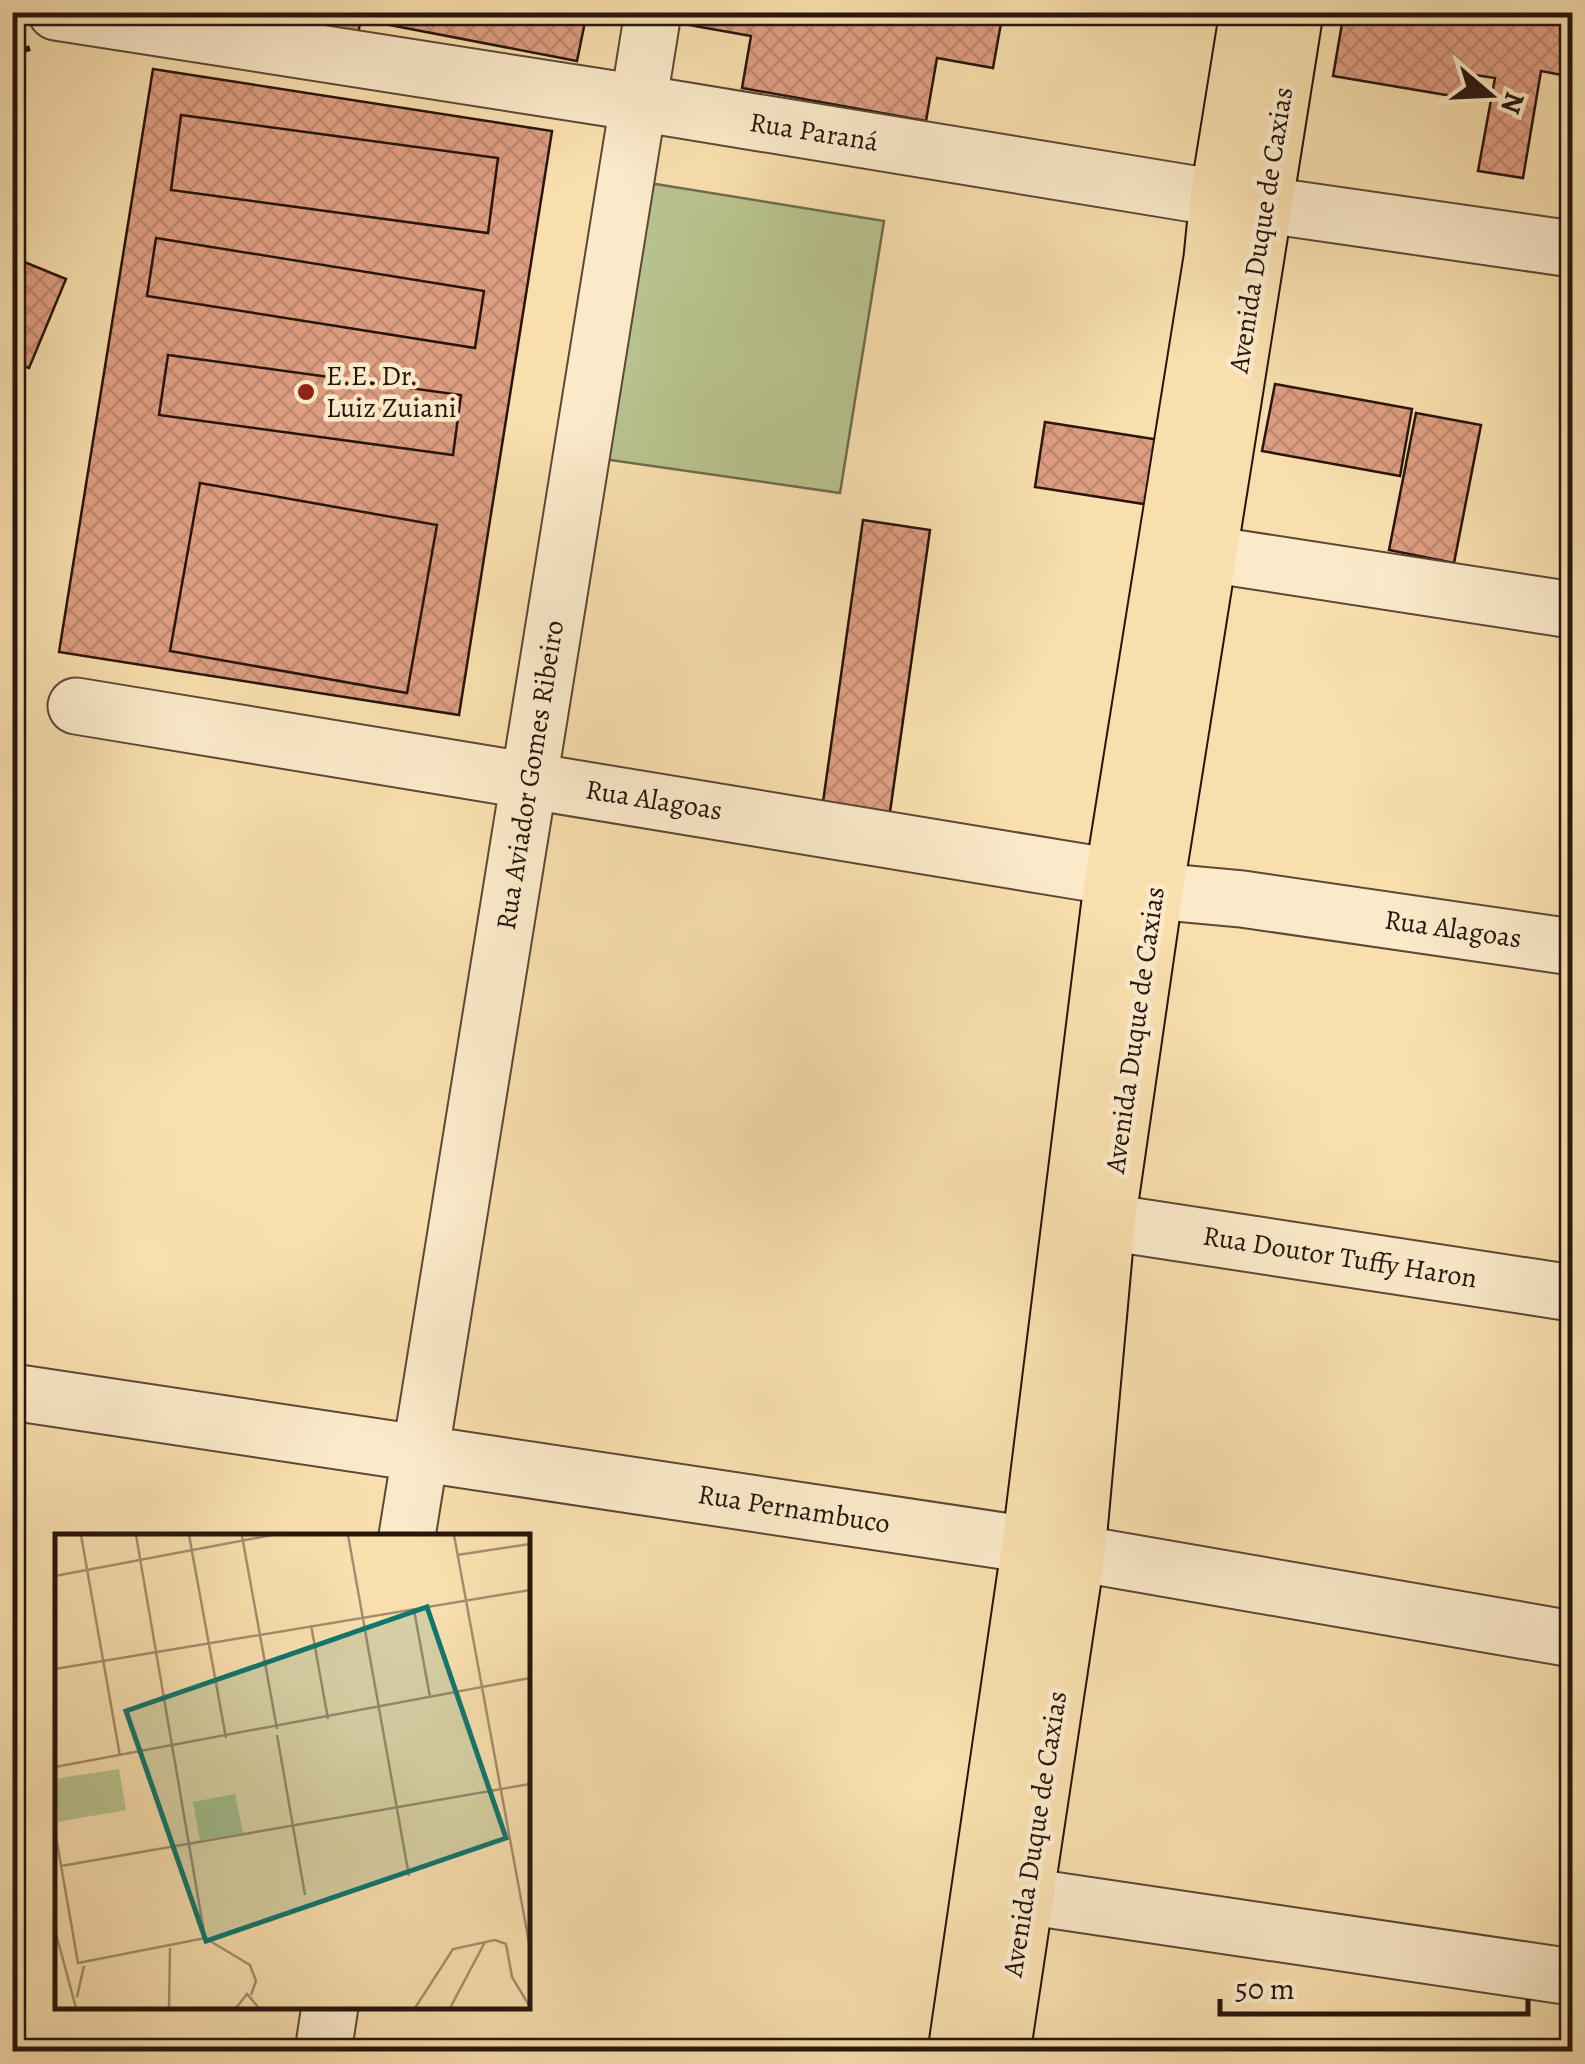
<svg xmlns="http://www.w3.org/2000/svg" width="1585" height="2064" font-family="Alegreya,serif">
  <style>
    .pitch { fill: #b8c38f; stroke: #706c4e; stroke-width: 2.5 }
    .building { fill: url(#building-cross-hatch); stroke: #27150d; stroke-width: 2.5 }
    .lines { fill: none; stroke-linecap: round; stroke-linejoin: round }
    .minor-casing { stroke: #5c4835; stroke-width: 59 }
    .major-casing { stroke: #27150d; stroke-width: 59 }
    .path { stroke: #27150d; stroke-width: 6; stroke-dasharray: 8 5; stroke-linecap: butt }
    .minor { stroke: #fbeaca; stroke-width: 55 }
    .major { stroke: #f9dfae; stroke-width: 55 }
    .poi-dot { fill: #8f2418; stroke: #fbeaca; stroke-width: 4 }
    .labels { text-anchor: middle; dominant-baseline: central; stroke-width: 9; stroke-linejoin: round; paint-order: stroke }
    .street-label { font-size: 28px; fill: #27150d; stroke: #fbeaca }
    .poi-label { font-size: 28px; fill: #27150d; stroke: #fbeaca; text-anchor: start }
    .inset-road { fill: none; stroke: #a58e6e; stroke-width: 2.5 }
    .view { fill: #0f766e; fill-opacity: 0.15; stroke: #0f766e; stroke-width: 5 }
    .inset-edge { fill: none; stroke: #27150d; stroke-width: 5 }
  </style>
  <defs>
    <pattern id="building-cross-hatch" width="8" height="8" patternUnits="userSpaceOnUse" patternTransform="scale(2.5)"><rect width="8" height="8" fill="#de9e82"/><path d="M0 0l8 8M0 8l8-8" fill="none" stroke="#be876f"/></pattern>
  </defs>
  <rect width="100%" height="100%" fill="#f9dfae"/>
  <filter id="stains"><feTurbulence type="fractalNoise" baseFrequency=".002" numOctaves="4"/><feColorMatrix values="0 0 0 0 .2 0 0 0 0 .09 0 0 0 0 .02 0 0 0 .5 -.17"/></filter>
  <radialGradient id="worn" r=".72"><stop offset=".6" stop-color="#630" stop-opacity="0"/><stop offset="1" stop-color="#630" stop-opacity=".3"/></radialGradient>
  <path class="pitch" d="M637,181L884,221L840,493L589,457Z"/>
  <path class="building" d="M239,12H362L358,34Z
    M376,12H587L577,61L374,22Z
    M673,12H1003L993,68L937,58L926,121L742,88L751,36L672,22Z
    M1344,12H1572V77L1541,71L1523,178L1478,171L1495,78L1468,74L1464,98L1333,76Z
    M153,69L552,131L459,715L59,652Z
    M181,115L498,158L488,233L171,190Z
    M156,238L484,291L475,348L147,296Z
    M12,257L66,279L29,368L12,362Z
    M168,355L461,395L453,455L159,415Z
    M1275,384L1412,409L1400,476L1262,451Z
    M1416,413L1481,425L1454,563L1389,550Z
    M1045,422L1160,440L1150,505L1035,487Z
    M200,483L437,525L407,693L170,651Z
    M863,520L930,530L890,812L823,802Z"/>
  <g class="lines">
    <defs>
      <path id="minor" d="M56,12L639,103L1218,198L1572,249
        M1209,554L1572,610
        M76,706L1113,877
        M1155,891L1242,899L1572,947
        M1107,1222L1572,1293
        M12,1392L1030,1545L1572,1639
        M407,1536L653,12
        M1025,1896L1572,1977
        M323,2052L330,2006"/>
      <path id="major" d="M956,2052L1030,1545L1113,877L1212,258L1218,198L1248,12
        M1002,2052L1077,1553L1107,1222L1155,891L1295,12"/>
    </defs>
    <use href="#minor" class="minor-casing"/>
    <use href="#major" class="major-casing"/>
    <path class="path" d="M12,54L30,48"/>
    <use href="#minor" class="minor"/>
    <use href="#major" class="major"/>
  </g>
  <circle class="poi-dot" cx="306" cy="392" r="10"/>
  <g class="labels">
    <g class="street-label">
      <text transform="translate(814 132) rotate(9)">Rua Paraná</text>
      <text transform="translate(1261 230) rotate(-81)">Avenida Duque de Caxias</text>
      <text transform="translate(530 775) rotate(-81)">Rua Aviador Gomes Ribeiro</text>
      <text transform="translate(654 800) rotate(9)">Rua Alagoas</text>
      <text transform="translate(1453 929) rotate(8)">Rua Alagoas</text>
      <text transform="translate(1135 1030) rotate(-82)">Avenida Duque de Caxias</text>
      <text transform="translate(1340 1257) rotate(9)">Rua Doutor Tuffy Haron</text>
      <text transform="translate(794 1509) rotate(9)">Rua Pernambuco</text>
      <text transform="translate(1035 1834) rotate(-81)">Avenida Duque de Caxias</text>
    </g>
    <g class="poi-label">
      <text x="326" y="376">E.E. Dr.<tspan x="326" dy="32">Luiz Zuiani</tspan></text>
    </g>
  </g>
  <g transform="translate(55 1534)">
    <rect width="475" height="475" fill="#f9dfae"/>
    <path d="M11,243L19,285L3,288L0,245Z" fill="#b8c38f"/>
    <path d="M64,235L71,276L19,285L11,243ZM180,260L188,299L145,306L138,268Z" fill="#b8c38f"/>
    <path class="inset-road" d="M26,1L65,222M81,1L150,404M134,1L171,204M293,1L354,342M399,1L475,414M187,2L222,195M402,21L475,10M0,42L217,1M359,76L375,163M256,91L273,185M0,135L475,56M222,201L250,361M0,233L475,144M0,297L23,429L150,404L195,431L201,447L196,461M6,332L475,250M0,396L21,474M22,463L29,432M114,474L115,414M181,474L192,460L204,474M360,474L398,415L440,406L451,410L457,443L475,473M395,474L430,408"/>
    <path class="view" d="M372,73L451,304L151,407L71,177Z"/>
    <rect width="475" height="475" class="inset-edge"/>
  </g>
  <rect width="1585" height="2064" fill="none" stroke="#f9dfae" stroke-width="50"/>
  <rect x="15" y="15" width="1555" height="2034" fill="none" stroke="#27150d" stroke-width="5"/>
  <rect x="25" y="25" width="1535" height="2014" fill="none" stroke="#27150d" stroke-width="2.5"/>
  <g transform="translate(1490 95) rotate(109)" stroke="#fbeaca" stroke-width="8" paint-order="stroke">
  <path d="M0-8L18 38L0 25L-18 38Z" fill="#27150d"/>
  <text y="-15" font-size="28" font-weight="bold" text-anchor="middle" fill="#27150d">N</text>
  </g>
  <path d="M1220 1999v15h308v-15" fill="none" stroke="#27150d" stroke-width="5"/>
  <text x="1235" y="1999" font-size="30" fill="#27150d" stroke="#fbeaca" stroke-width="8" paint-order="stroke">50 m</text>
  <rect width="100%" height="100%" filter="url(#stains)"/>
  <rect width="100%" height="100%" fill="url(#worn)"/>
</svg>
